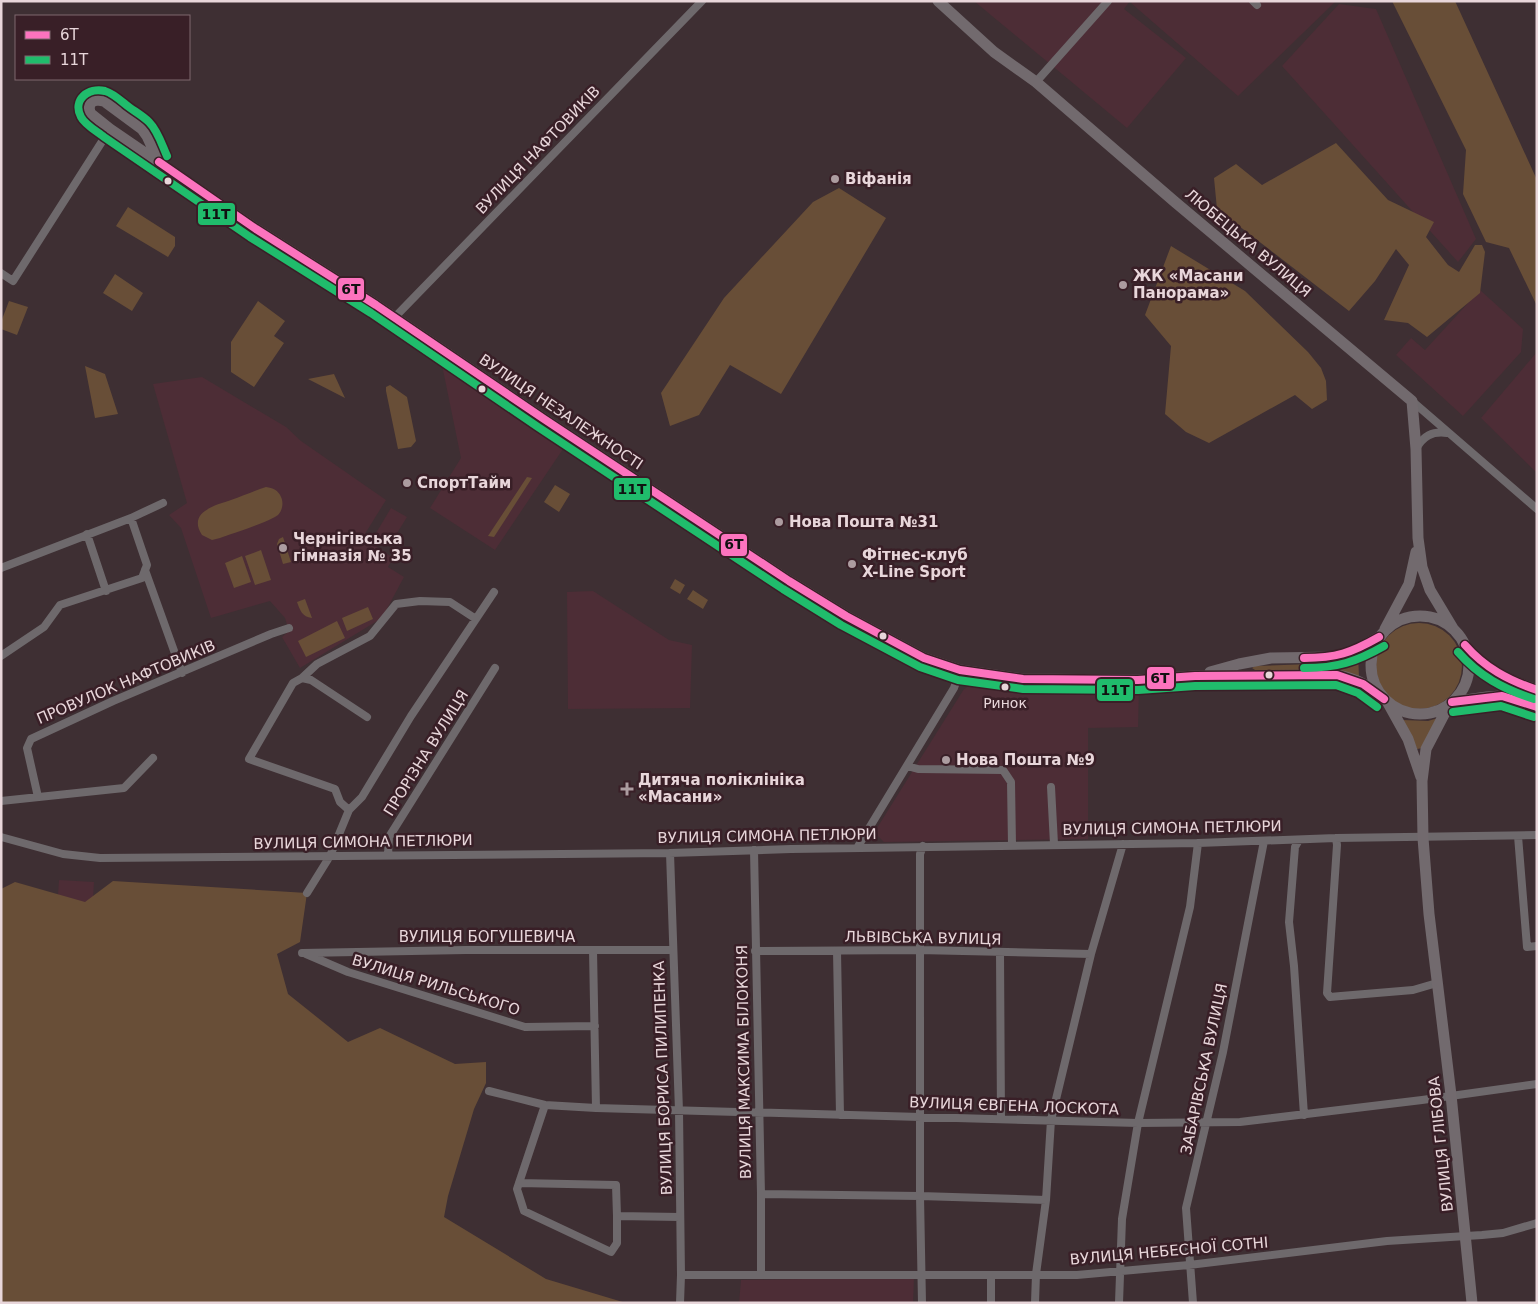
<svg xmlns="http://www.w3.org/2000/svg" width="1538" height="1304" font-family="'DejaVu Sans',sans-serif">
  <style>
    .built { fill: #4d2d36 }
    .green { fill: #684e37 }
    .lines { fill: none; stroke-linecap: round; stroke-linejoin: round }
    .street { stroke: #6e696c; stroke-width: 8 }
    .secondary { stroke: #726a6e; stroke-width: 11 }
    .bus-1-casing { stroke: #391f27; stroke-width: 11 }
    .bus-2-casing { stroke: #391f27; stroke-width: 11 }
    .bus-1 { stroke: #fc73be; stroke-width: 8 }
    .bus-2 { stroke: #20bc6c; stroke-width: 8 }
    .poi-dot { fill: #ac9ca0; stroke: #391f27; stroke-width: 2 }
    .bus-dot { fill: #e8d6da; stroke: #391f27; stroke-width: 2 }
    .labels { text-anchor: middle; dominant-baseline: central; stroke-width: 5; stroke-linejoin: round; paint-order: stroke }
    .bus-label { font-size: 14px; fill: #e8d6da; stroke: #391f27 }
    .street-label { font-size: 15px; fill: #e8d6da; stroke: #391f27 }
    .poi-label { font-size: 15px; font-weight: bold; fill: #e8d6da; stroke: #391f27; text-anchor: start }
    .line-badge { stroke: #391f27; stroke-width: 2 }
    .pale-badge-label { font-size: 14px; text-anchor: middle; font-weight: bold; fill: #111 }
  </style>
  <rect width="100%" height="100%" fill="#3e2f33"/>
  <path class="built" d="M974,1H1130L1124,9L1186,58L1127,128Z
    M1133,1H1336L1238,96L1131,3Z
    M1339,4L1376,9L1476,239L1458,262L1282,66Z
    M106,89L121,95L154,119L150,123L108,94L96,95L95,90Z
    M1480,290L1523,329L1521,352L1463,416L1396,355L1411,338L1425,350Z
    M1537,352V473L1481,418Z
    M442,365L565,446L495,550L430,508L461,458Z
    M202,377L286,427L301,441L386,500L363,537L393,558L388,567L404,577L382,618L300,668L282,637L289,631L285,618L270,601L211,618L181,528L169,515L187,503L153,384Z
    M391,508L407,517L391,543L376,533Z
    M593,591L669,640L692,645L690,708L568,709L567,592Z
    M983,684L1048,690L1139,689L1138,727L1088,728V839L884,842L878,836L877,828L964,689L971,685Z
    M59,880L94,882L92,913L57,910Z
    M914,1277L913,1303H739L741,1280Z"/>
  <path class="green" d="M1392,1H1455L1537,180V306L1509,248L1486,242L1463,194L1466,150Z
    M1336,143L1388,200L1434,222L1426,237L1448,265L1459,272L1475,245H1482L1485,252L1480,293L1427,337L1408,323L1384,320L1409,265L1396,249L1375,281L1349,311L1217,209L1214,178L1236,164L1262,185Z
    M839,188L886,218L781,394L730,365L699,415L670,426L661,393L724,298L813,202Z
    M128,207L175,237V246L168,257L116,226Z
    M1171,246L1245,291L1308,352L1321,368L1326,381L1327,400L1312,409L1295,395L1209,443L1186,432L1165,414L1171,346L1145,315Z
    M115,274L143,293L132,311L103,293Z
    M9,301L28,307L17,335L1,329V322Z
    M258,301L285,321L274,336L284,343L254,387L231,372V342Z
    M85,366L105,374L118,414L95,418Z
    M334,374L345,398L308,379Z
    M390,385L407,397L416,441L411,447L398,449L386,391V387Z
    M527,477L532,478L494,537L488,536Z
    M555,485L570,494L559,512L544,502Z
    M266,487C273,488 278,490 281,497C284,503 282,511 278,515C271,521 231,534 220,538L212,540L202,535C187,512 216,505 231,500C243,496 254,491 266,487Z
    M283,537L291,562L283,564L277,544L279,539Z
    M261,550L271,580L255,585L245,556Z
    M242,556L251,582L234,588L225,563Z
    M675,579L685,585L680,594L670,588Z
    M693,590L708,600L703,609L687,599Z
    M305,599L312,618C302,617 300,610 297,602Z
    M368,607L373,619L347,631L342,618Z
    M337,621L345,638L306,657L298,641Z
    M1376 666a43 43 0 1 1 86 0a43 43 0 1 1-86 0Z
    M1358,653L1359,677L1255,670L1252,668L1255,666L1338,663Z
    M1438,718L1423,748L1417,749L1403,720L1428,721Z
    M113,881L307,893L300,942L277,954L288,994L348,1042L380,1028L455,1064L486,1062V1083L474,1109L448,1196L444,1217L546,1279L626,1303H1V889L15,882L85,902Z"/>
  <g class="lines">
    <path class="street" d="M1253,1L1257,5
      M1036,82L1108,1
      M1,273L13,281L110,129
      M394,318L702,1
      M1412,401L1537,509
      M1416,449C1423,436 1432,431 1447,433
      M87,534L106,591
      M1,568L131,518L163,503
      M145,570L182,673
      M1,656L44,627L60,605L142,578L147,565L131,518
      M302,678L317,664L370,636L396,604L420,601L450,602L476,619
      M907,766L918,769L1003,770L1011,782L1012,845
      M1051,787L1054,844
      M38,797L27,748L31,739L113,701L271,634L289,628
      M1,801L124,788L153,758
      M349,810L340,802L335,789L249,759L293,683L302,678L311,680L367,717
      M1518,836L1527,947L1537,946
      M1,837L63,854L100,858L670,853L791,849L1198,843L1336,838L1537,835
      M1336,838L1337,845L1327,993L1330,997L1341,996L1413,990L1437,983
      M1299,840L1295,847L1289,922L1294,966L1304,1115
      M857,848L954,688L960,670
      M754,850L761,1194V1274
      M670,853L679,1111L681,1275L680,1303
      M388,855L389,837L495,668
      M307,893L330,856L349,810L362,797L411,716L494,592
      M593,950L596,1108
      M755,951L919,950L1091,954
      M837,951L840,1115
      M1000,952L1001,1119
      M302,953L466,950H672
      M306,954L348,972L525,1027L595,1026
      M489,1091L545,1105L596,1108L1138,1123L1240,1122L1422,1100L1537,1084
      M545,1105L517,1189L524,1211L611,1252L617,1243V1216L680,1217
      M519,1183L616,1185L617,1216
      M761,1194L920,1196L1046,1200
      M681,1275H1077L1189,1265L1387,1241L1482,1235L1503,1233L1537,1223
      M991,1275V1303
      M922,1303L920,1196V854L923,846
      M1035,1303L1036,1274L1046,1200L1051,1120L1091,954L1123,844
      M1119,1303L1122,1219L1138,1123L1190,907L1198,843
      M1193,1303L1186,1208L1223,1052L1264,841"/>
    <path class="secondary" d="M938,1L994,52L1036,82L1175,202L1412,401L1416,449L1418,538L1422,567L1430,590L1454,630
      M159,162L147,136L142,129L104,101L98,100L92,101L89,107L90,113L110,129L256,229L376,305L544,419L789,581L846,616L924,658L960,670L1023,679L1138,680L1195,676L1337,675C1357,679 1370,686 1384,699
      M1371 665a49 49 0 1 1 98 0a49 49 0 1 1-98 0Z
      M1385,629L1409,584L1416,552
      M1467,648C1486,670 1509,681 1537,690
      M1210,672L1239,664L1271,658L1338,657L1351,653L1379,637
      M1452,702L1487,697L1502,696L1537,707
      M1388,703L1408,739L1421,777
      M1449,705L1426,749L1422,781L1423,838L1429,914L1451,1095L1472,1303"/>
    <defs>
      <path id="bus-1" d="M159,162L256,229L376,305L544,419L789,581L846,616L924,658L960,670L1023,679L1138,680L1195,676L1337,675L1363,684L1384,699
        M1465,645C1485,668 1508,680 1537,690
        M1304,658C1336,658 1351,653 1379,637
        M1452,702L1502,696L1537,707"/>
      <path id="bus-2" d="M167,156C162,145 158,131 149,122C142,115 132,110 125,104C119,99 112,93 105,91C88,87 72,100 81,117C85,125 98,132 104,137L250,237L371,313L538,427L783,589L841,625L920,667L958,680L1023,689L1138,690L1195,686L1336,685L1358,693L1377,707
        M1458,652C1479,676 1503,689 1534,699
        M1304,668C1337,668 1356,662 1384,646
        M1453,712L1501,706L1534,717"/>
    </defs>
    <use href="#bus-1" class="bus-1-casing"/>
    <use href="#bus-2" class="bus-2-casing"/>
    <use href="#bus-1" class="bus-1"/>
    <use href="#bus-2" class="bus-2"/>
  </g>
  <g class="poi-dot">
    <circle cx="835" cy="179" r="5"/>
    <circle cx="1123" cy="285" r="5"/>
    <circle cx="407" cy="483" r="5"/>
    <circle cx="779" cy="522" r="5"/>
    <circle cx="283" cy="548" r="5"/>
    <circle cx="852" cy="564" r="5"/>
    <circle cx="946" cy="760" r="5"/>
    <path d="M624.5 781.5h5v5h5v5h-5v5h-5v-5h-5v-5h5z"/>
  </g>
  <g class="bus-dot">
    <circle cx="168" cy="181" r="4.5"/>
    <circle cx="482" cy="389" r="4.5"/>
    <circle cx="883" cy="636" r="4.5"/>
    <circle cx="1269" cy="675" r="4.5"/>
    <circle cx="1005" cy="687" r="4.5"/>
  </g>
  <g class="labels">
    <g class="bus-label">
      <text x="1005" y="703">Ринок</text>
    </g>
    <g class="street-label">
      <text transform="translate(538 150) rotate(-46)">ВУЛИЦЯ НАФТОВИКІВ</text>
      <text transform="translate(1248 243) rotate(40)">ЛЮБЕЦЬКА ВУЛИЦЯ</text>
      <text transform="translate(561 412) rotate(34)">ВУЛИЦЯ НЕЗАЛЕЖНОСТІ</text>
      <text transform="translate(126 682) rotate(-23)">ПРОВУЛОК НАФТОВИКІВ</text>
      <text transform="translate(426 753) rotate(-58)">ПРОРІЗНА ВУЛИЦЯ</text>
      <text transform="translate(1172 828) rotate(-1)">ВУЛИЦЯ СИМОНА ПЕТЛЮРИ</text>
      <text transform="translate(767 836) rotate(-1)">ВУЛИЦЯ СИМОНА ПЕТЛЮРИ</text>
      <text transform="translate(363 842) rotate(-1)">ВУЛИЦЯ СИМОНА ПЕТЛЮРИ</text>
      <text x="487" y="937">ВУЛИЦЯ БОГУШЕВИЧА</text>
      <text transform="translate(923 938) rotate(1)">ЛЬВІВСЬКА ВУЛИЦЯ</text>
      <text transform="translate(436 985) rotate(17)">ВУЛИЦЯ РИЛЬСЬКОГО</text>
      <text transform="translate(744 1062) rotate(-91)">ВУЛИЦЯ МАКСИМА БІЛОКОНЯ</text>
      <text transform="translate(1204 1069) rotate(-78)">ЗАБАРІВСЬКА ВУЛИЦЯ</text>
      <text transform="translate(663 1078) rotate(-92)">ВУЛИЦЯ БОРИСА ПИЛИПЕНКА</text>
      <text transform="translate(1014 1106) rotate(2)">ВУЛИЦЯ ЄВГЕНА ЛОСКОТА</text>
      <text transform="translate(1441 1144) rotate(-96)">ВУЛИЦЯ ГЛІБОВА</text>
      <text transform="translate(1169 1251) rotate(-5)">ВУЛИЦЯ НЕБЕСНОЇ СОТНІ</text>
    </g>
    <g class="poi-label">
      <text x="845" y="179">Віфанія</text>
      <text x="1133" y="276">ЖК «Масани<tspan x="1133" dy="17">Панорама»</tspan></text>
      <text x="417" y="483">СпортТайм</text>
      <text x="789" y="522">Нова Пошта №31</text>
      <text x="293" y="539">Чернігівська<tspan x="293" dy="17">гімназія № 35</tspan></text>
      <text x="862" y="555">Фітнес-клуб<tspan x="862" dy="17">X-Line Sport</tspan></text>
      <text x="956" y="760">Нова Пошта №9</text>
      <text x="638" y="780">Дитяча поліклініка<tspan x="638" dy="17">«Масани»</tspan></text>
    </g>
  </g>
  <g class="line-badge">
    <rect x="197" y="202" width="39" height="24" rx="5" fill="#20bc6c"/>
    <rect x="337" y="277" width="28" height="24" rx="5" fill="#fc73be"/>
    <rect x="613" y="477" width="38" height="24" rx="5" fill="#20bc6c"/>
    <rect x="720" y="533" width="28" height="24" rx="5" fill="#fc73be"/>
    <rect x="1146" y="666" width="29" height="24" rx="5" fill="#fc73be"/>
    <rect x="1096" y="678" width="38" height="24" rx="5" fill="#20bc6c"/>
  </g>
  <g class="pale-badge-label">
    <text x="216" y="219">11Т</text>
    <text x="351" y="294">6Т</text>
    <text x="632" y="494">11Т</text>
    <text x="734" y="549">6Т</text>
    <text x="1160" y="683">6Т</text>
    <text x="1115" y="695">11Т</text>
  </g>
  <rect width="1538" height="1304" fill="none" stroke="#e8d6da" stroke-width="5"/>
  <rect x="15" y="15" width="175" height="65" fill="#391f27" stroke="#7f686f"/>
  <rect x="25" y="31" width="25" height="8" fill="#fc73be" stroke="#7f686f"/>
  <text x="60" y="40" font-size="15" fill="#e8d6da">6Т</text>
  <rect x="25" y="56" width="25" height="8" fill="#20bc6c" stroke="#7f686f"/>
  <text x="60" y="65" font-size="15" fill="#e8d6da">11Т</text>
</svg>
